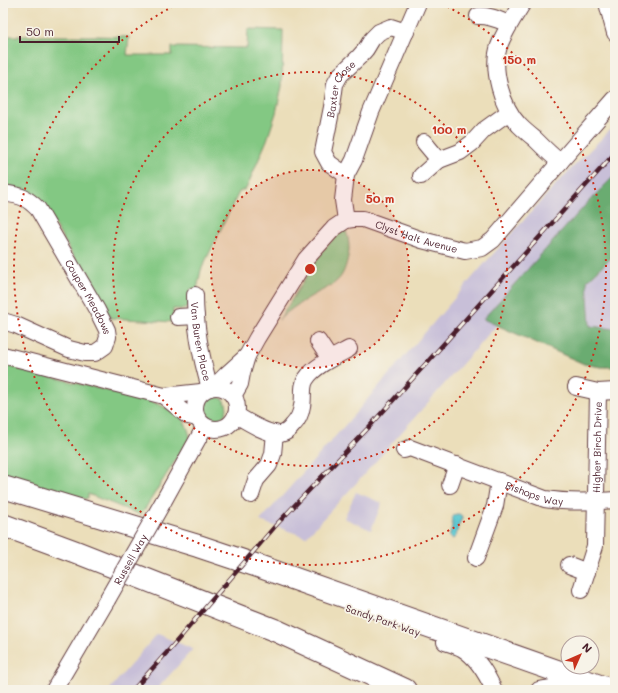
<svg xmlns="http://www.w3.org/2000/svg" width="618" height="693" font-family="Mali,sans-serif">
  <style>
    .industrial { fill: #c8bfd8 }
    .green { fill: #83c883; stroke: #667457 }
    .forest { fill: #6aac71; stroke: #5a664e }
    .water { fill: #5ac7d0; stroke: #52737e }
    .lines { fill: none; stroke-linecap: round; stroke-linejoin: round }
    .minor-casing { stroke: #623c40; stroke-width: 18 }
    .primary-casing { stroke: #623c40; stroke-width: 24 }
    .minor { stroke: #fff; stroke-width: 16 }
    .primary { stroke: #fff; stroke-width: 22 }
    .rail-casing { stroke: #4a1f2b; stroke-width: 4.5 }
    .rail { stroke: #f7f3e8; stroke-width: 3; stroke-dasharray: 9; stroke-linecap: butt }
    .minor-bridge-casing { stroke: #623c40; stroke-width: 18; stroke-linecap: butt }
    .minor-bridge { stroke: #fff; stroke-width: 16 }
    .ring { fill: none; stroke: #c8321e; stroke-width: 2; stroke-dasharray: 2 4 }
    .labels { text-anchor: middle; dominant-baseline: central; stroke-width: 3.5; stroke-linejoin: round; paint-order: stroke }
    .street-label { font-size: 10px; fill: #4a1f2b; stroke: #f7f3e8 }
    .centre { fill: #c8321e; stroke: #f7f3e8; stroke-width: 2 }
    .ring-label { font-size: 12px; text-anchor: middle; font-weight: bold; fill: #c8321e; stroke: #f7f3e8; stroke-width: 3.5; stroke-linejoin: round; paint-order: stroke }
  </style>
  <rect width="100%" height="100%" fill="#f7f3e8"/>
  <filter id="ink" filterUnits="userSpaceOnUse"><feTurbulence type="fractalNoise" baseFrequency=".025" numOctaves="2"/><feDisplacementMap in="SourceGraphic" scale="8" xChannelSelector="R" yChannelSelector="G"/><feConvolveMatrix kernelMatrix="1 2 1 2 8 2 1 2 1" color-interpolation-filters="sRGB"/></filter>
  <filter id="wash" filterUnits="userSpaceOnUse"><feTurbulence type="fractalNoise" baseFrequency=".012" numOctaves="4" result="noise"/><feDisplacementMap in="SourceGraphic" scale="16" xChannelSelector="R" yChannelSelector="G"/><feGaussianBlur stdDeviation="0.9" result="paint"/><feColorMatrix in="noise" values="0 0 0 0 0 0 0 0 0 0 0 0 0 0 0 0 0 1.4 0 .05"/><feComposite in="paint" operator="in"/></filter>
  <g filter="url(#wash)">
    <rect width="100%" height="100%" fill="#ebdeba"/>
    <path class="industrial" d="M615,125V196L486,337L361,478L306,537L260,521L340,431L485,263L560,180Z
      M615,255V329L590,326L587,281Z
      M356,492L382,503L371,530L344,518Z
      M157,634L193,649L156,690H109Z"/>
    <path class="green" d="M248,29L283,30L282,86L276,113L267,140L246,189L239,192L201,270L197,289H190L189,305L186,309H173V322L111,318L40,201L32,194L3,188V36H95L129,37L127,55H172V47L247,48Z
      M345,229C349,237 350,249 348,257C346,265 344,274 338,280C332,286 325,289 317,293C303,301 290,309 279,320L322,251L335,237Z
      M3,365L150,401C162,406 180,412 186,425C188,428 189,433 190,437L141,515L88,494V498L84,499L3,475Z
      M205 408a11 11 0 1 1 22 0a11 11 0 1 1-22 0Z"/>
    <path class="forest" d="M615,175V254L587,281L590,326L615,329V367H601L584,364L483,319L590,200Z"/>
    <path class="water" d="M456,514C460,514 461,514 462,518L458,527L456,536L453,539L449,537L452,527V517Z"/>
  </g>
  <g filter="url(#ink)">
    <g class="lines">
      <defs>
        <g id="minor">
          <path d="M523,3C514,17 505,30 499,46C491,69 502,107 519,125C524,130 530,135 535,139C543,147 551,155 560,162"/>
          <path d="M607,3L615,33"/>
          <path d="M478,16C489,15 499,20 509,24"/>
          <path d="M424,142L439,160"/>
          <path id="s1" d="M346,175L329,163L323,152L332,107L335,84L340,75L359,57L366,49L372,39L379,32L391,27L406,32"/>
          <path d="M421,176L439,160L460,152L472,143L484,130L509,112"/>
          <path id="s2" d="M3,193C21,196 25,196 38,209L97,310L107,330L108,337L105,346L95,353H85L69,349L16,325L3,321"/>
          <path d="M346,220L343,200L346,175L354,160L371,112L418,3"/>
          <path id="s3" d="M195,295C195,326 201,358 210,388"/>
          <path d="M178,317L196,316"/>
          <path d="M318,341L330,359"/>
          <path d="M3,355L164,396L201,392"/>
          <circle cx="216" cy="408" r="21"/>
          <path d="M214,387L226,375L247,356"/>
          <path d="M576,387L598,392L615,391"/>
          <path d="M164,396L188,416L197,418"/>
          <path id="s4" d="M233,396L240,384L242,373L247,356L257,338L306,259L334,228L346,220L353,219H363L422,240L465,251L482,248L493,240L560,162L615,99"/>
          <path d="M236,415C246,421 268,435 281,434C286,433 290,429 293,425C298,420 301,413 302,406C304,397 301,386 306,379C314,366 336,356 349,349"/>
          <path id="s5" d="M404,450L410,448L545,499C569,503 592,502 615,500"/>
          <path d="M450,485L457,465"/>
          <path d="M251,495L256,480L269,465L273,454L275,433"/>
          <path d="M163,502L205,426"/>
          <path d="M476,558L495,506L499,481"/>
          <path d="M569,565L587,572"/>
          <path id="s6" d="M581,590L595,546L598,392"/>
          <path d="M445,642C451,644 458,646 463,649C478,658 487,675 494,690"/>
          <path d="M54,690L107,600"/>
          <path d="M539,690L558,687L590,685"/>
        </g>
        <path id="primary" d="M3,487L198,546L258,566L611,690
          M3,525L76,552L277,631L405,690"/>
      </defs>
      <use href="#minor" class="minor-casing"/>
      <use href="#primary" class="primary-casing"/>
      <use href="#minor" class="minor"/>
      <use href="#primary" class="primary"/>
      <defs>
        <path id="rail" d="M133,690L170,649L277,524L370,426L615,153"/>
      </defs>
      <use href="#rail" class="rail-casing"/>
      <use href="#rail" class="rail"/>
      <defs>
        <g id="minor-bridge">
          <path id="s7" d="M107,600L163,502"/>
        </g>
      </defs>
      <use href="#minor-bridge" class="minor-bridge-casing"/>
      <use href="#minor-bridge" class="minor-bridge"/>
    </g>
  </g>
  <circle cx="310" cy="269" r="99" fill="#c8321e" fill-opacity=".12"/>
  <g class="ring">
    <circle cx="310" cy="269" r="99"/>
    <circle cx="310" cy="269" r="197"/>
    <path d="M442 4A296 296 0 1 1 178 4"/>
  </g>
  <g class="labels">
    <g class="street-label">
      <text stroke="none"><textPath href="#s1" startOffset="100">Baxter Close</textPath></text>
      <text stroke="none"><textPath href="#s4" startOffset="286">Clyst Halt Avenue</textPath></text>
      <text stroke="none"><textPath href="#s2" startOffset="141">Couper Meadows</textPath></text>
      <text stroke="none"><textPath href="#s3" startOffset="47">Van Buren Place</textPath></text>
      <text stroke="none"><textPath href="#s6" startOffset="145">Higher Birch Drive</textPath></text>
      <text stroke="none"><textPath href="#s5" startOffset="139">Bishops Way</textPath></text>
      <text stroke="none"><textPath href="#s7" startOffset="47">Russell Way</textPath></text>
      <text transform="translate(383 620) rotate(19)">Sandy Park Way</text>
    </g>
  </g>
  <circle cx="310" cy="269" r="6" class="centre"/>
  <g class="ring-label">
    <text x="519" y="64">150 m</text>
    <text x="449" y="134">100 m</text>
    <text x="380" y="203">50 m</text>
  </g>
  <rect width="618" height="693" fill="none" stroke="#f7f3e8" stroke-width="16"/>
  <g transform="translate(580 655) rotate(45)"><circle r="19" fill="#f7f3e8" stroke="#b29e9c"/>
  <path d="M0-3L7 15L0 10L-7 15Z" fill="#c8321e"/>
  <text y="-6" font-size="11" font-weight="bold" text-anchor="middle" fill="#4a1f2b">N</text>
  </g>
  <path d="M20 36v6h99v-6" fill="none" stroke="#4a1f2b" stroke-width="2"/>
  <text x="26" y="36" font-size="12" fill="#4a1f2b" stroke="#f7f3e8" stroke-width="3" paint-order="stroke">50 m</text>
</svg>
